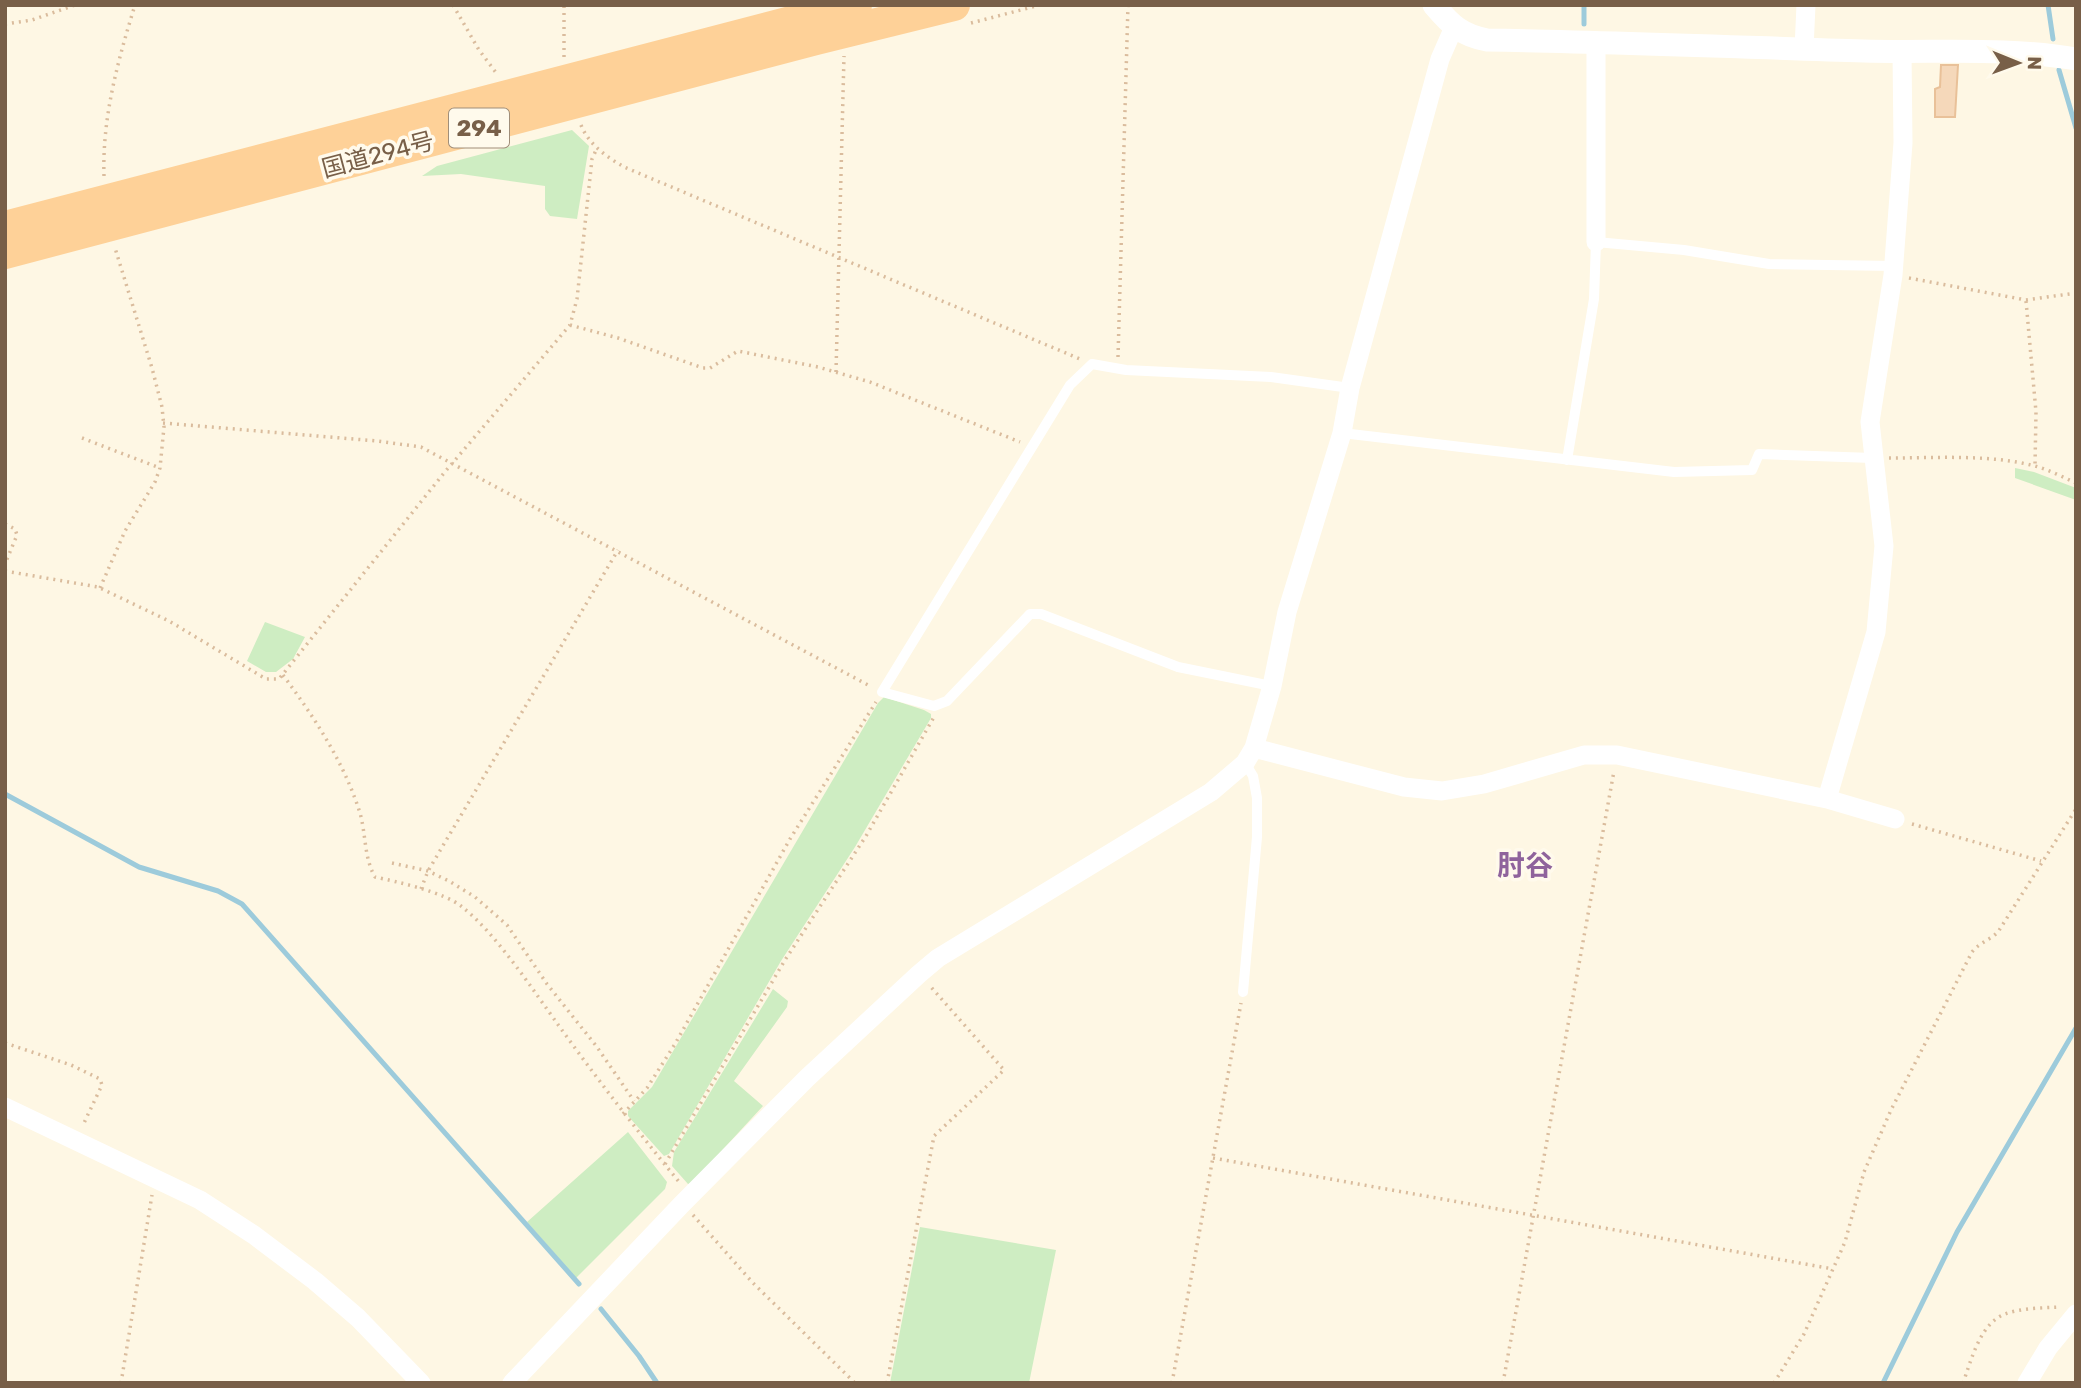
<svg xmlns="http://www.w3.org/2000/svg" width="2081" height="1388" font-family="Rubik,'Noto Sans JP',sans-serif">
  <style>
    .green { fill: #ceedc2 }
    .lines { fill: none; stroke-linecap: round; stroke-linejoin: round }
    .stream { stroke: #9dcbdb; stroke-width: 5 }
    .building { fill: #f5d8ba; stroke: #e9c199; stroke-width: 2 }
    .path { stroke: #dabc9d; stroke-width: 3.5; stroke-dasharray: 2 5; stroke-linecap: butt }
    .service { stroke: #fff; stroke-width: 10 }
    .minor { stroke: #fff; stroke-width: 19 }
    .tertiary { stroke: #fff; stroke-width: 23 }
    .trunk { stroke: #fed198; stroke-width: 32 }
    .labels { text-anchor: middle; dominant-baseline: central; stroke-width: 7; stroke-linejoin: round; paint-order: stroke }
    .shield { fill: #fffaec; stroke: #a08e79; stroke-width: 2 }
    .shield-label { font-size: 23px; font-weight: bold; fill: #785f48 }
    .street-label { font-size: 24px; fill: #785f48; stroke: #fffaec }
    .quarter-label { font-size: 28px; font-weight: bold; fill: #8f639c; stroke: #fffaec }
  </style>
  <rect width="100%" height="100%" fill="#fef7e4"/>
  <path class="green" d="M572,130L589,146L577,219L550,216L545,209V186L461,174L422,176L437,166Z
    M2015,468L2034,472L2076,488V500L2015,478Z
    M265,622L305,637L293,659L276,672H266L247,661Z
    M884,697L924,710L931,714V718L855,847L781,961L669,1154L664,1156L628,1116V1111L652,1087L878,703Z
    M773,989L788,1001L787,1007L734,1081L763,1106L692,1183L688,1184L672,1166L674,1152Z
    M628,1132L667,1182L665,1189L576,1278L527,1222Z
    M920,1227L1056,1250L1029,1383H890Z"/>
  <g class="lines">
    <path class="stream" d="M2048,5L2053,39
      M1584,24V5
      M2059,70L2076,128
      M5,794L139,867L218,891L242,904L579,1284
      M601,1309L639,1356L657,1383
      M1883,1383L1957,1232L2076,1028"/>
  </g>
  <path class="building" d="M1941,65H1958L1955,117H1935V89L1940,87Z"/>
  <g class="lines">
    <path class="path" d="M453,5L479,50L497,74
      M971,23L1040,5
      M5,24L32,20L75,5
      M564,57V5
      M581,125C589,145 607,157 624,167L1080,359
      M104,176C102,118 118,60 135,5
      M1909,278L2026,300L2076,293
      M2026,301L2036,412L2035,466
      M570,325L618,338L703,368H710L738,351L818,367L870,382L1020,442
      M1118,357L1128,5
      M836,372L844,56
      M163,423L377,441L421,447L870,686
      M82,438L160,468
      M1889,458C1937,458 1989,454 2035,466C2049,470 2063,477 2076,483
      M5,524L15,529L17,535L5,564
      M5,571L98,587L169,621L266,679H279L444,473L570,325L577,299L592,159L597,148
      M100,588L125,531L155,482L160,468L164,427L162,407L152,368L115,248
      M283,675C314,717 344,762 360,813C366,834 364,858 375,877C398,882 443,892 461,906C495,932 533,990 559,1026C598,1080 638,1132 680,1183
      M1912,824L2041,861
      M392,863L428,871L449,881L475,897L507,925L547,984L597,1047L634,1101
      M421,889L428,871L618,550
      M5,1043L71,1065L100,1079L102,1085L83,1125
      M623,1114L647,1088L675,1044L790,839L876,702
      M1213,1158L1833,1269
      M665,1164L785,960L866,836L934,717
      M693,1215L753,1283L855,1383
      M121,1383L152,1195
      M887,1383L934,1136L1004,1070L930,986
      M1172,1383L1241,1003
      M1503,1383L1614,771
      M1774,1383L1804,1334L1845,1242L1864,1172L1891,1110L1972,952C1979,943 1990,940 1998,932L2076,809
      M1963,1383C1971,1361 1980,1323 2005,1314C2021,1308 2042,1308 2060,1307"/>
    <path class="service" d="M1342,433L1674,472L1752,470L1759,454L1873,458
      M1567,460L1594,299L1596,242L1684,250L1769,264L1894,266
      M1272,686L1178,667L1041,614H1030L947,701L934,706L882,692L1070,385L1092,364L1126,370L1271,377L1350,388
      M1243,992L1257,837V798L1253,776L1245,763"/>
    <path class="minor" d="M1596,41V242
      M1804,49L1806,5
      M1254,748L1404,787L1442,791L1484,784L1584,755H1617L1827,799L1895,819
      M1827,799L1876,632L1884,546L1870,422L1893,275L1903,143L1902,52
      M5,1107L200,1200L254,1235L315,1281L358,1318L421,1383
      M512,1383L682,1204L807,1078L919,974L938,958L1211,792L1245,763L1254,748L1272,686L1287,612L1342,433L1350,388L1440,59L1454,27
      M2027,1383L2048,1348L2076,1314"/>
    <path class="tertiary" d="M1434,5C1451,25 1461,35 1487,40C1613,42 1738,47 1864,51C1934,53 2007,47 2076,59"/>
    <path class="trunk" d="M5,227L856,5
      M5,253L816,39L954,5"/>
  </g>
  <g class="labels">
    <rect class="shield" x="449" y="108.5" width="60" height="39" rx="5"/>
    <g class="shield-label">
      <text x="479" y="128">294</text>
    </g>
    <g class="street-label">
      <text transform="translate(378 155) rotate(-15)">国道294号</text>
    </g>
    <g class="quarter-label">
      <text x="1525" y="865">肘谷</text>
    </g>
  </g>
  <rect width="2081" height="1388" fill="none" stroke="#785f48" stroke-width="14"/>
  <g transform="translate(2018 63) rotate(91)" stroke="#fffaec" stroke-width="5" paint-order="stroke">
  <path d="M0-5L12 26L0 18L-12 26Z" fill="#785f48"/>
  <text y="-10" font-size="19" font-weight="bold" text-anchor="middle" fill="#785f48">N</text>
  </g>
</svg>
